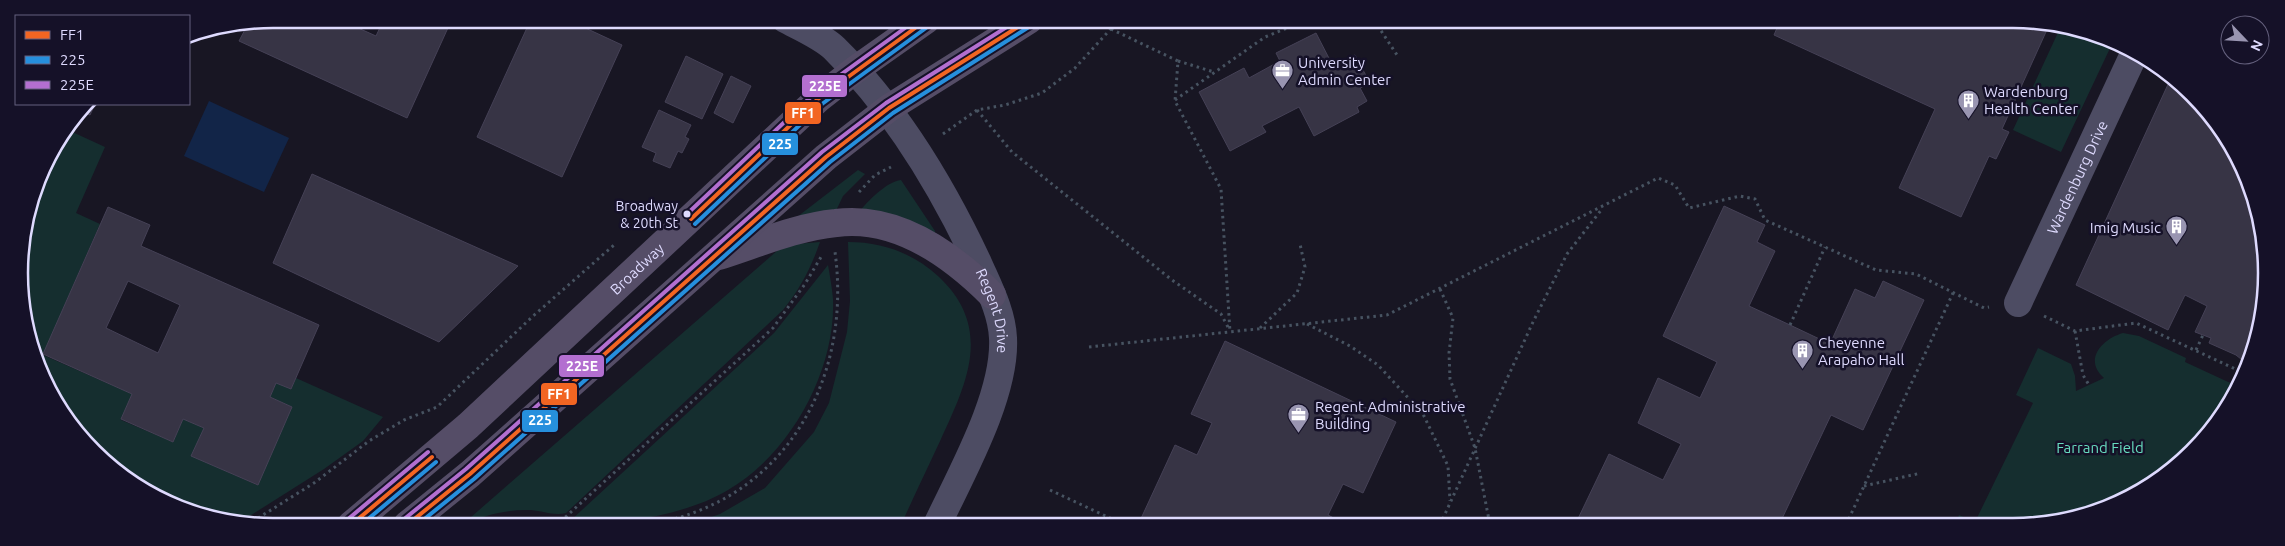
<svg xmlns="http://www.w3.org/2000/svg" width="2285" height="546" font-family="Ubuntu,sans-serif">
  <style>
    .green { fill: #152e2f }
    .water { fill: #122548 }
    .building { fill: #373445; stroke: #454156; fill-rule: evenodd }
    .lines { fill: none; stroke-linecap: round; stroke-linejoin: round }
    .path { stroke: #475361; stroke-width: 3; stroke-dasharray: 2.5 4; stroke-linecap: butt }
    .minor { stroke: #4d4c63; stroke-width: 28 }
    .major { stroke: #554d67; stroke-width: 28 }
    .bus-1-casing { stroke: #151128; stroke-width: 8 }
    .bus-2-casing { stroke: #151128; stroke-width: 8 }
    .bus-3-casing { stroke: #151128; stroke-width: 8 }
    .bus-1 { stroke: #f26522; stroke-width: 4 }
    .bus-2 { stroke: #268fdd; stroke-width: 4 }
    .bus-3 { stroke: #b36fd0; stroke-width: 4 }
    .bus-dot { fill: #dedafe; stroke: #151128; stroke-width: 2 }
    .labels { text-anchor: middle; dominant-baseline: central; stroke-width: 5; stroke-linejoin: round; paint-order: stroke }
    .bus-label { font-size: 14px; fill: #dedafe; stroke: #151128; text-anchor: end }
    .poi-label { font-size: 15px; fill: #dedafe; stroke: #151128; text-anchor: start }
    .street-label { font-size: 15px; fill: #dedafe; stroke: #151128 }
    .park-label { font-size: 15px; fill: #67dcbf; stroke: #151128 }
    .rim { fill: none; stroke: #dedafe; stroke-width: 2.5 }
    .line-badge { stroke: #151128; stroke-width: 2 }
    .badge-label { font-size: 14px; text-anchor: middle; font-weight: bold; fill: #fff }
  </style>
  <rect width="100%" height="100%" fill="#181623"/>
  <path class="green" d="M2061,26L2112,44L2061,152L2013,130Z
    M68,130L105,147L76,213L100,224L43,355L132,394L121,420L173,442L183,419L204,428L192,456L257,485L292,407L270,397L276,383L291,389L296,378L383,417L363,441L324,469L237,524L146,493L71,428L27,339L19,256L45,160Z
    M858,170L865,174L843,196L834,215L784,227Z
    M901,180L935,231V233L858,213C868,201 886,182 901,180Z
    M820,242C811,268 800,289 783,310L566,513C554,516 543,511 531,510C507,509 486,515 463,524L778,250L796,244Z
    M848,242C882,242 913,253 938,276C993,327 968,381 941,439C928,467 914,496 901,525H688L720,514L765,488L814,432L829,403L847,332L850,301Z
    M828,265C830,276 832,288 833,299C836,371 790,454 728,490C687,515 619,525 571,525L570,521L774,333Z
    M2123,333L2139,336L2186,358L2185,362L2239,387L2192,453L2124,501L2045,525H1955L1959,515L1975,522L2033,403L2016,395L2038,348L2071,364L2075,376L2076,391L2104,378C2083,360 2102,339 2123,333Z"/>
  <path class="water" d="M209,101L289,138L264,192L184,156Z"/>
  <path class="building" d="M273,19H338L376,36L384,19H452L407,118L239,41L248,24Z
    M531,19H566L622,45L562,177L477,137Z
    M1780,21H2045L2050,23L2002,129L2009,132L1996,159L1989,156L1961,217L1899,188L1935,109L1774,35Z
    M1316,33L1333,66L1355,55L1370,83L1360,88L1367,101L1357,107L1359,112L1314,136L1299,107L1262,126L1266,132L1230,151L1199,92L1244,68L1249,78L1280,61L1276,53Z
    M686,56L723,74L702,119L665,102Z
    M731,76L751,86L733,123L714,113Z
    M2170,80L2214,118L2258,207L2264,306L2247,364L2236,355L2209,343L2211,338L2195,332L2207,306L2185,295L2168,330L2076,285Z
    M88,104H95L90,115L82,112Z
    M659,110L691,125L685,137L689,139L682,153L678,151L670,168L653,161L656,153L642,147Z
    M312,174L518,266L439,342L273,263Z
    M1724,206L1765,225L1757,242L1775,251L1749,306L1790,325L1830,344L1855,289L1875,298L1883,281L1924,300L1863,430L1831,415L1779,525H1575L1609,454L1663,480L1681,444L1638,423L1658,378L1700,398L1717,362L1663,336Z
    M108,207L150,225L141,246L319,325L291,389L276,383L270,397L292,407L258,485L191,456L204,428L183,419L173,442L121,419L132,394L43,354ZM128,281L180,305L158,353L106,328Z
    M1225,341L1396,422L1363,493L1343,484L1328,515L1347,525H1138L1175,445L1197,455L1212,423L1191,414Z"/>
  <g class="lines">
    <path class="path" d="M1374,20L1397,55
      M1111,29L1178,61L1175,101L1221,189L1230,332
      M1178,61L1214,72
      M1175,100L1265,37L1307,20
      M977,110L1012,152L1172,280L1221,314L1229,329
      M943,134L977,110L1005,105L1042,93L1075,68L1119,20
      M859,192L875,175L891,167
      M1440,289L1453,318L1449,353L1450,379L1475,448L1490,525
      M2044,316L2075,331L2136,323L2244,373
      M1307,324L1350,346L1378,365L1423,414L1448,466L1450,501
      M1790,325L1825,247
      M1260,328L1297,293L1305,267L1300,244
      M2075,331L2083,375L2089,385
      M1089,347L1387,315L1658,178L1675,185L1689,208L1740,196L1755,199L1765,220L1876,270L1916,274L1984,308L1989,307
      M2196,350L2203,335
      M1864,486L1921,473
      M1050,490L1125,525
      M247,525L314,483L369,441L404,420L437,407L532,317L614,245
      M548,525L560,522L773,328L805,284L821,257
      M643,525C780,507 853,384 835,252
      M1440,525L1533,322L1567,254L1602,209
      M1846,525L1953,293"/>
    <g class="minor">
      <path id="s1" d="M785,19C800,27 821,36 834,48C896,109 941,184 978,263C988,286 1002,312 1003,338C1006,395 961,474 937,525"/>
      <path id="s2" d="M2018,303L2135,52"/>
    </g>
    <g class="major">
      <path d="M719,256C757,244 796,227 836,223C897,215 951,254 992,295"/>
      <path id="s3" d="M351,525L468,426L818,99L855,70L926,20"/>
      <path d="M407,525L470,474L826,157L889,108L1029,20"/>
    </g>
    <defs>
      <path id="bus-1" d="M691,219L818,99L926,20
        M351,525L432,457
        M407,525L470,474L826,157L889,108L1029,20"/>
      <path id="bus-2" d="M695,224L822,104L930,25
        M361,525L436,462
        M417,525L474,479L830,162L893,113L1032,25"/>
      <path id="bus-3" d="M687,214L814,94L916,20
        M347,520L428,452
        M403,520L466,469L822,152L886,103L1018,20"/>
    </defs>
    <use href="#bus-1" class="bus-1-casing"/>
    <use href="#bus-2" class="bus-2-casing"/>
    <use href="#bus-3" class="bus-3-casing"/>
    <use href="#bus-1" class="bus-1"/>
    <use href="#bus-2" class="bus-2"/>
    <use href="#bus-3" class="bus-3"/>
  </g>
  <defs>
    <symbol id="office-pin" viewBox="-11 -11 22 30"><path d="M0 17L-7.5 6A9.5 9.5 0 1 1 7.5 6Z" fill="#9995b1" stroke="#151128"/><path d="M-6-3h4V-5.5h4V-3h4V5H-6ZM-1-4.5V-3h2v-1.5ZM-6 0V1H6V0Z" fill="#fff"/></symbol>
    <symbol id="building-pin" viewBox="-11 -11 22 30"><path d="M0 17L-7.5 6A9.5 9.5 0 1 1 7.5 6Z" fill="#9995b1" stroke="#151128"/><path d="M-4-6H4V6H1V3H-1V6H-4ZM-2.5-4.3h1.7v1.8h-1.7ZM.8-4.3h1.7v1.8H.8ZM-2.5-1h1.7V.8h-1.7ZM.8-1h1.7V.8H.8Z" fill="#fff"/></symbol>
  </defs>
  <g fill-rule="evenodd">
    <use href="#office-pin" x="1270" y="58" width="25" height="34"/>
    <use href="#building-pin" x="1956" y="88" width="25" height="34"/>
    <use href="#building-pin" x="2164" y="214" width="25" height="34"/>
    <use href="#building-pin" x="1790" y="338" width="25" height="34"/>
    <use href="#office-pin" x="1286" y="402" width="25" height="34"/>
  </g>
  <circle class="bus-dot" cx="687" cy="214" r="4.5"/>
  <g class="labels">
    <g class="bus-label">
      <text x="678" y="206">Broadway<tspan x="678" dy="17">&amp; 20th St</tspan></text>
    </g>
    <g class="poi-label">
      <text x="1298" y="62">University<tspan x="1298" dy="17">Admin Center</tspan></text>
      <text x="1984" y="91">Wardenburg<tspan x="1984" dy="17">Health Center</tspan></text>
      <text x="2161" y="227" text-anchor="end">Imig Music</text>
      <text x="1818" y="342">Cheyenne<tspan x="1818" dy="17">Arapaho Hall</tspan></text>
      <text x="1315" y="406">Regent Administrative<tspan x="1315" dy="17">Building</tspan></text>
    </g>
    <g class="street-label">
      <text stroke="none"><textPath href="#s2" startOffset="139">Wardenburg Drive</textPath></text>
      <text stroke="none"><textPath href="#s3" startOffset="384">Broadway</textPath></text>
      <text stroke="none"><textPath href="#s1" startOffset="368">Regent Drive</textPath></text>
    </g>
    <g class="park-label">
      <text x="2100" y="447">Farrand Field</text>
    </g>
  </g>
  <path d="M0 0H2285V546H0ZM273 28H2013A245 245 0 0 1 2258 273V273A245 245 0 0 1 2013 518H273A245 245 0 0 1 28 273V273A245 245 0 0 1 273 28Z" fill="#151128" fill-rule="evenodd"/>
  <path class="rim" d="M273 28H2013A245 245 0 0 1 2258 273V273A245 245 0 0 1 2013 518H273A245 245 0 0 1 28 273V273A245 245 0 0 1 273 28Z"/>
  <g class="line-badge">
    <rect x="801" y="74" width="47" height="24" rx="5" fill="#b36fd0"/>
    <rect x="784" y="101" width="38" height="24" rx="5" fill="#f26522"/>
    <rect x="761" y="132" width="38" height="24" rx="5" fill="#268fdd"/>
    <rect x="558" y="354" width="47" height="24" rx="5" fill="#b36fd0"/>
    <rect x="540" y="382" width="38" height="24" rx="5" fill="#f26522"/>
    <rect x="521" y="409" width="38" height="24" rx="5" fill="#268fdd"/>
  </g>
  <g class="badge-label">
    <text x="825" y="91">225E</text>
    <text x="803" y="118">FF1</text>
    <text x="780" y="149">225</text>
    <text x="582" y="371">225E</text>
    <text x="559" y="399">FF1</text>
    <text x="540" y="425">225</text>
  </g>
  <rect x="15" y="15" width="175" height="90" fill="#151128" stroke="#65617e"/>
  <rect x="25" y="31" width="25" height="8" fill="#f26522" stroke="#65617e"/>
  <text x="60" y="40" font-size="15" fill="#dedafe">FF1</text>
  <rect x="25" y="56" width="25" height="8" fill="#268fdd" stroke="#65617e"/>
  <text x="60" y="65" font-size="15" fill="#dedafe">225</text>
  <rect x="25" y="81" width="25" height="8" fill="#b36fd0" stroke="#65617e"/>
  <text x="60" y="90" font-size="15" fill="#dedafe">225E</text>
  <g transform="translate(2245 40) rotate(115)"><circle r="24" fill="#151128" stroke="#65617e"/>
  <path d="M0-4L9 19L0 12L-9 19Z" fill="#9995b1"/>
  <text y="-8" font-size="14" font-weight="bold" text-anchor="middle" fill="#dedafe">N</text>
  </g>
</svg>
